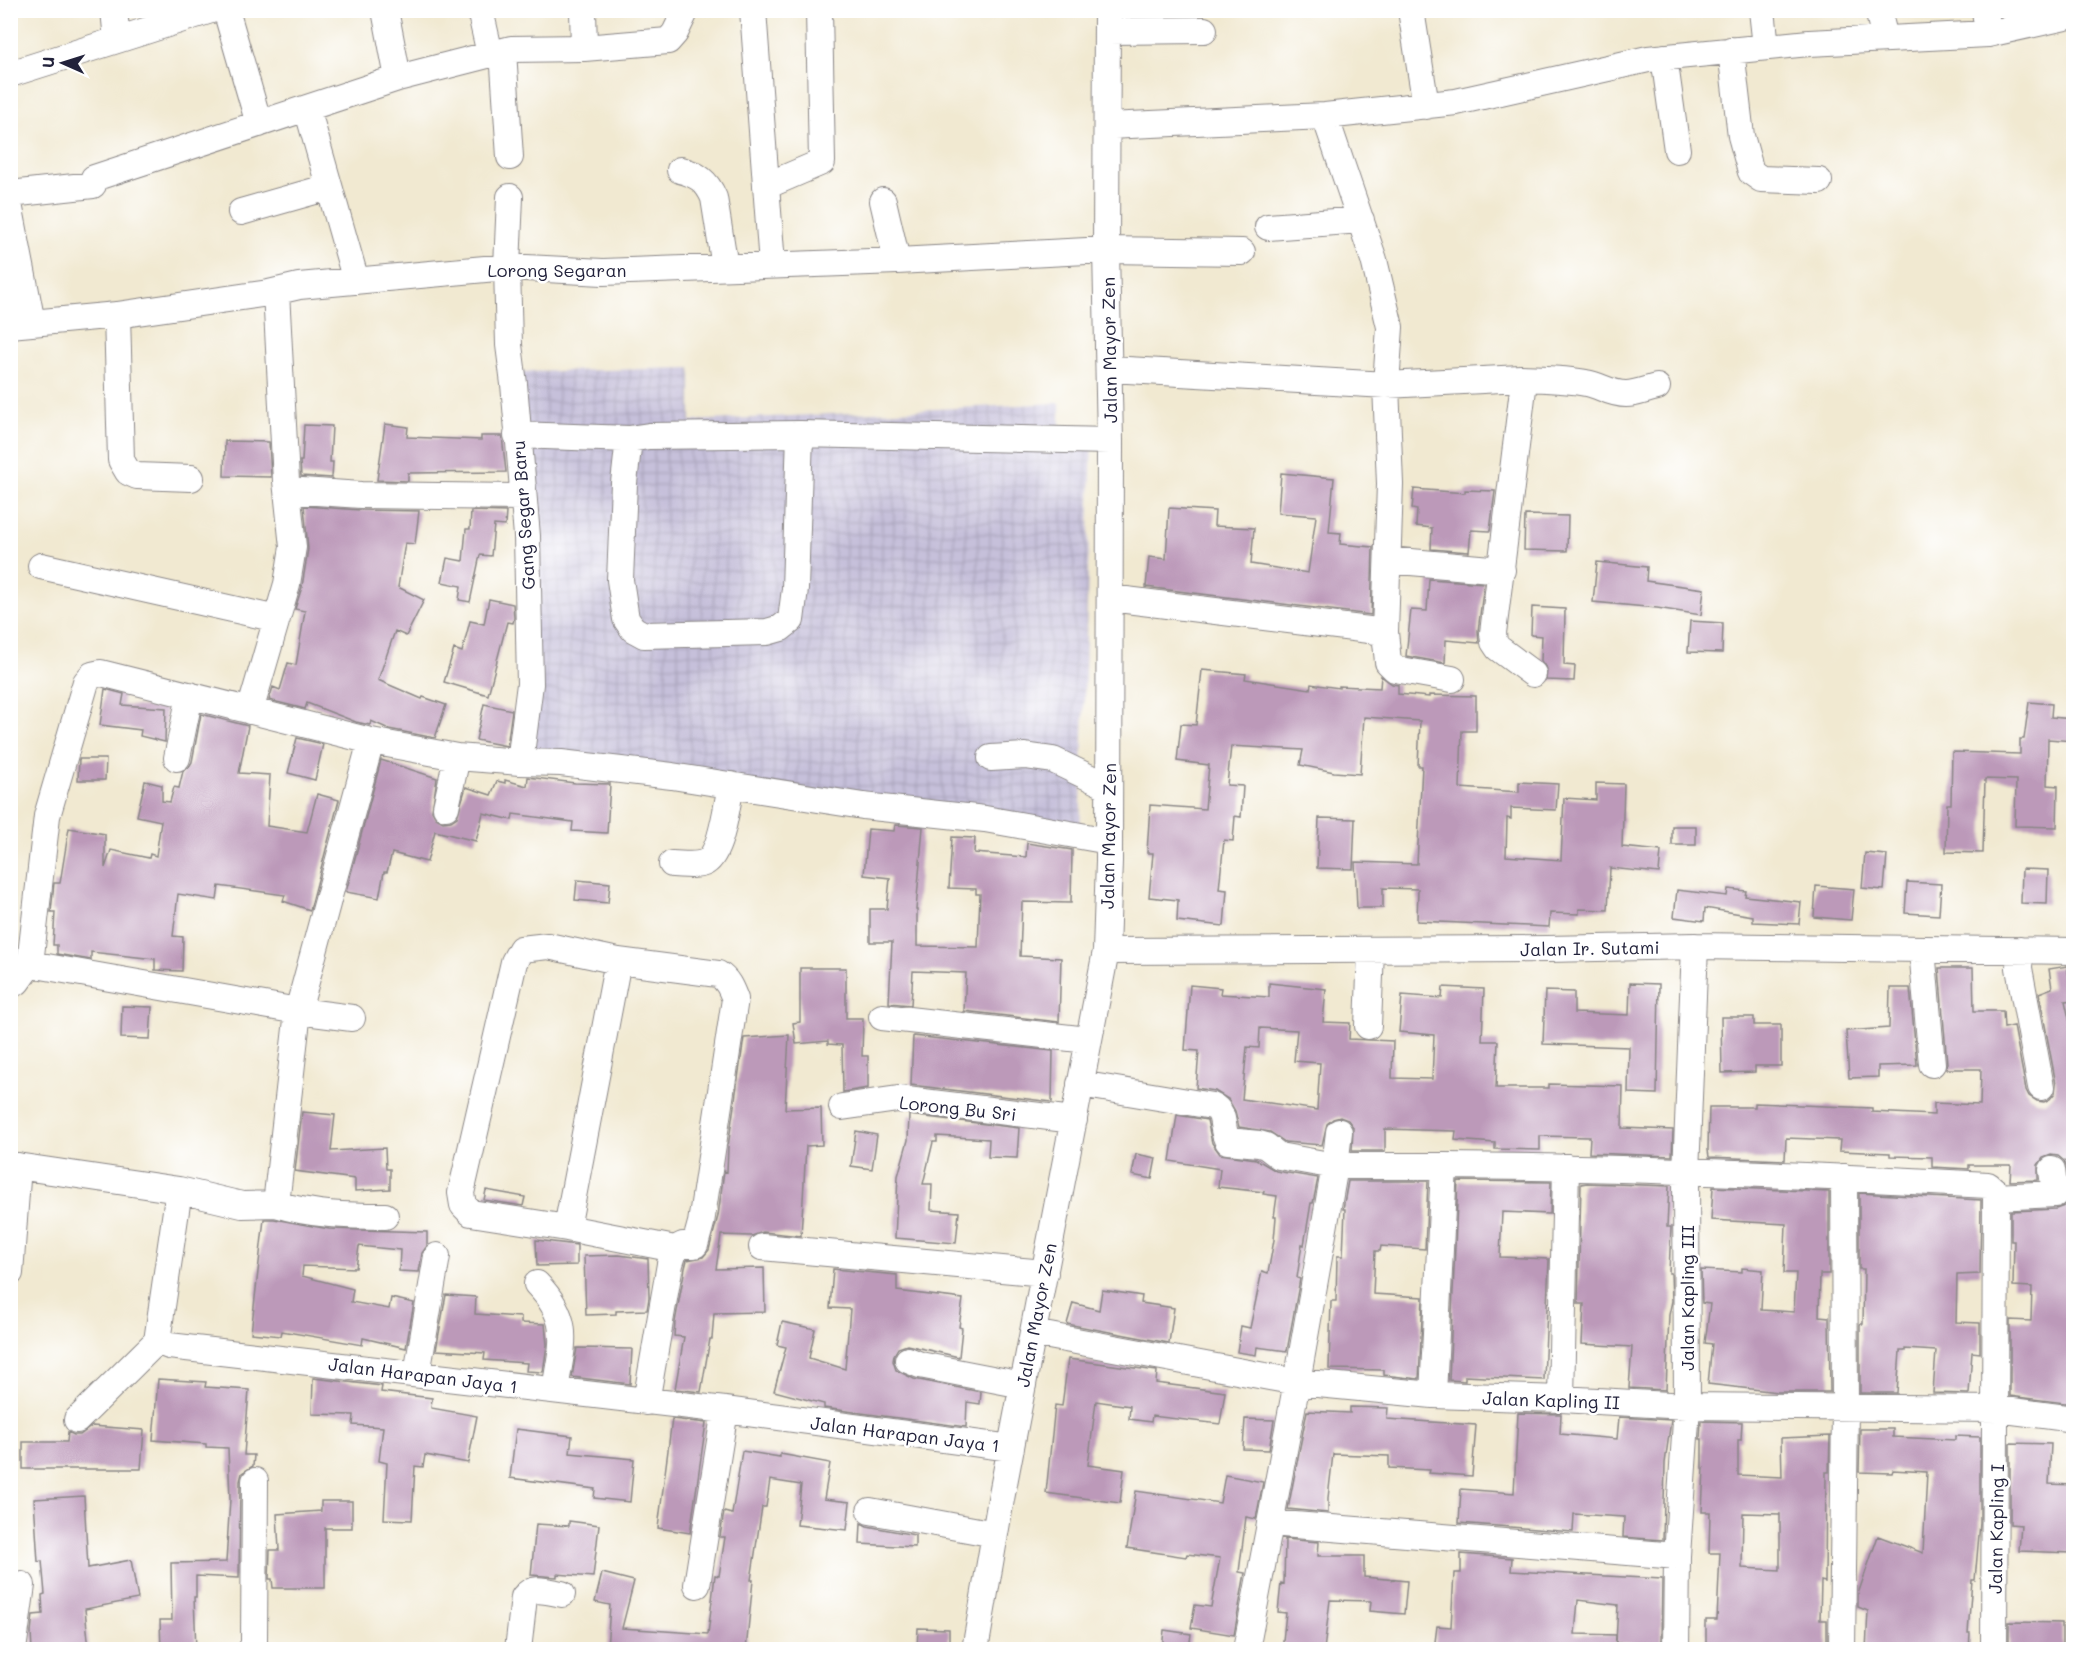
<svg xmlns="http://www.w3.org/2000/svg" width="2084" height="1660" font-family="Mali,sans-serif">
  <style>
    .industrial { fill: url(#industrial-grid) }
    .building { fill: #bc99b9; fill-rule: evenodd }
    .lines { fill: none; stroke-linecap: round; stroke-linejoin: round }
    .minor-casing { stroke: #8a8686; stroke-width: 28 }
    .minor { stroke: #fff; stroke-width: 26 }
    .labels { text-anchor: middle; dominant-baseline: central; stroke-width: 5; stroke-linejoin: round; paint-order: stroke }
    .street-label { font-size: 18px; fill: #22223b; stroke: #fff }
  </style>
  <defs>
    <pattern id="industrial-grid" width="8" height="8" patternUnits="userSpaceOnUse" patternTransform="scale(1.5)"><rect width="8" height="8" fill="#c6c0da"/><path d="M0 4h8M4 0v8" fill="none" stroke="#aaa5bc"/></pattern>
  </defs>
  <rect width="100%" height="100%" fill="#fff"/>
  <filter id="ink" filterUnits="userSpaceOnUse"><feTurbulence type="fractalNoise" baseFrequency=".0167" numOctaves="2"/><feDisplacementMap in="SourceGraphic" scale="12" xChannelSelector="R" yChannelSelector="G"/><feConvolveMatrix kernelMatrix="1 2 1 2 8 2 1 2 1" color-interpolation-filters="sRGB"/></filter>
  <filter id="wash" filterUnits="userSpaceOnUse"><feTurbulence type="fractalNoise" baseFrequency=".008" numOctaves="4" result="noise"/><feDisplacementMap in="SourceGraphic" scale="24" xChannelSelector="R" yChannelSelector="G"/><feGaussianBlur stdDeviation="1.35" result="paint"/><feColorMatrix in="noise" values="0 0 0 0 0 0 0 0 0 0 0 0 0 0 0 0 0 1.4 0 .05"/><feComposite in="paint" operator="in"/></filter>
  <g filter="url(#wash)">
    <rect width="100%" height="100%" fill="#f1e9d1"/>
    <path class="industrial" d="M691,368V421L1060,403V434H1092L1080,836L526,752L521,372Z"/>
    <g id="blocks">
      <path class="building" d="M385,424L408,427L407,437L481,440V436H502L506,472L408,473V481L377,480Z
        M304,425L332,426L330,462H333L332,478L301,476L300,461H302Z
        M225,441L269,442L271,477L224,476Z
        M1281,473L1334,478L1329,532L1341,533L1340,544L1373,547L1371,615L1146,587L1149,557L1166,559L1169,508L1215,511L1214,526L1254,528L1251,564L1308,573L1316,516L1278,513Z
        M1414,489L1465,493V490L1495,491L1490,531L1471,530L1469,552L1431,549L1432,528L1416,526L1417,510L1412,509Z
        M304,506L360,510L419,511L415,544L405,543L398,587L424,600L406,636L395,631L378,680L422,699L423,697L446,705L435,738L389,729L371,721L370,725L356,722L307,703L305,709L269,700L273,687L280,690L288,663L296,665L305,611L295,609L302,587L308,549Z
        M471,511L506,512L505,526L494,525L491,556L480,555L470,602L459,600L461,586L442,582L447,558L463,561L466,529H470Z
        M1525,515L1568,516L1567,551L1524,550Z
        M1597,562L1647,567L1646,581L1704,589L1701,615L1657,608L1593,602Z
        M1429,579L1484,583L1478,631L1479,643L1446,640L1445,663L1406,656L1411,610L1427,611Z
        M489,599L513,604L514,618L513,623L507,622L488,695L444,682L454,649L462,652L470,621L484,624Z
        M1532,607L1565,609L1564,665L1575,666L1574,681L1546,680L1547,669L1541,661L1542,636L1531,635Z
        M1690,621L1723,623L1722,653L1688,652Z
        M1202,670L1246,674L1245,679L1310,689L1311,684L1339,688V686L1380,688L1381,676L1392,684L1398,685V694L1429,697V695L1476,696V731H1462L1460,788L1519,792V782L1558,784L1556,810L1511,808V819L1507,818L1506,856L1561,860L1564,798L1596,800V783L1624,784L1622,847L1661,851L1659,873L1610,868L1608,910L1579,909V914L1550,913L1549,927L1417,921L1418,889L1383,888V908H1357L1355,862L1417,864L1422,766H1418L1420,721L1364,717L1360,774L1334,772L1300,765L1303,750L1231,746L1227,785L1243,786L1241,817L1235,816L1233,841L1224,840L1219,889L1227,890L1224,926L1177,921L1178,900L1149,897L1153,853H1147L1150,805L1205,809L1209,765L1177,761L1181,724L1196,725Z
        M105,689L124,694L122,705L166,708L165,742L140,736L141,730L100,725Z
        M2029,702L2052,704L2051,717L2073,719V741L2048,739L2047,785L2058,786L2057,827L2015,826L2016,780L1985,779L1983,853L1946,852L1947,804H1951L1952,752L2020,754V739H2024Z
        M484,704L512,710L507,746L476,740Z
        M201,714L248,726L239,773L270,775L267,826L307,832L317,794L339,800L310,910L283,901L285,895L219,886L217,900L178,894L173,936L183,937L182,971L155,970V959L91,952V960L57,954V945H53L55,912H51L54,883H60L69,828L105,834V868L111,850L149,858L150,854L156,856L161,821L137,816L145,781L162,785V801L170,802L174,787L179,788L183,771L189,767L192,762Z
        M297,738L323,744L315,780L288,773Z
        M79,759H106L105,780H78Z
        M381,760L437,778L432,811L436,818L443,822L451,821L457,817L466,787L491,795L497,781L505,783V780L527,786L528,777L575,783L610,784L607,833L572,831L573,822L513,814L512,820L483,813L476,841L435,831L427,862L392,853L387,872H384L379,898L346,892Z
        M1319,818L1355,819L1353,869L1317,868Z
        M895,825L923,827L916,910H917V946L978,947L980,894H976V889L949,888L952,837L975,838L974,853L1026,857L1027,843L1072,850L1071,903L1022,902L1020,956L1061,958L1059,1022L964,1011L966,973L913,971L911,1005L889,1003L892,942H870V909H887L890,878L864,875L868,829L894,831Z
        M1672,826H1696V845H1672Z
        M1865,853L1887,855L1884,890L1862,888Z
        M2022,869L2048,870L2047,904L2021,903Z
        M577,880L610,883L608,903L575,900Z
        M1907,882L1941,884L1939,915L1905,913Z
        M1816,886L1854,889L1851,920L1814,917Z
        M1728,889L1746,891L1745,896L1801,902L1799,924L1753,922V916L1705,908L1704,921L1674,917L1677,890L1727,896Z
        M2067,966L2073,1000L2065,1001L2073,1036V1404L2010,1396V1320L2031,1321L2032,1287L2013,1286L2014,1241H2011V1211L2056,1209L2064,1206L2069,1200L2070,1192L2067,1168L2064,1161L2058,1156L2051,1155L2043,1158L2038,1165V1180L2010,1181L2011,1165H1969V1169L1932,1167V1157L1890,1156V1153L1839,1151L1840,1140L1786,1138L1785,1160L1709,1157L1708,1150L1709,1107H1755V1103L1872,1108V1112L1934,1115V1103L1980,1105L1981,1069H1946L1947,1063L1939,968H1973L1974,1011H2003L2004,1028L2014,1026L2026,1090L2029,1096L2037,1101L2044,1102L2050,1099L2055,1093L2056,1084L2039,993L2052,988L2049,969Z
        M800,968H846V1018H863L862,1056H868V1088L843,1092L842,1045L828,1044V1041L796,1044L793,1023L800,1022Z
        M1269,983L1326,989L1323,1022L1350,1023L1349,1039L1393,1041L1392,1078L1432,1079L1434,1035L1399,1032L1402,995L1442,998L1443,987L1484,989L1482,1041H1498L1496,1088H1549V1084L1623,1086L1622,1128L1673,1130L1672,1156L1589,1153L1590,1137L1540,1136V1150L1495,1149V1143L1455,1140L1456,1131L1385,1129V1151H1352L1353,1127L1348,1120L1340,1117L1333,1119L1327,1124L1322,1145L1285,1142L1270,1132L1239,1127L1235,1111L1228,1099L1215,1091L1196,1088L1199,1051L1185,1050L1190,985L1221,988L1220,994L1269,997ZM1260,1028L1297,1030L1294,1061L1320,1063L1317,1110L1242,1099L1247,1047L1259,1048Z
        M1630,983L1659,984L1657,1094L1628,1093L1629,1047L1543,1044L1545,991L1574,992V1013L1629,1015Z
        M1890,988H1910L1917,1065L1878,1066V1077L1849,1078L1846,1031L1889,1028Z
        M122,1006L152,1007L150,1039L121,1038Z
        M1721,1017H1754V1025H1781V1066H1755V1072L1722,1073Z
        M789,1035L785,1109L821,1108L822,1145L806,1146L801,1236L763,1232L752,1236L721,1235L716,1269L764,1268L765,1312L714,1313L712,1339H710L701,1392L675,1389L684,1337L674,1336L675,1322L685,1268L687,1260L703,1257L709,1250L718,1216L724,1171L727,1172L728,1147L744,1038Z
        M913,1036L1053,1051L1052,1102L911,1085Z
        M302,1112L335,1115L331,1151L385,1148L386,1169H390V1189L355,1191V1179L295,1171Z
        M909,1115L1019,1128L1017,1158L988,1157L989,1139L937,1136V1142H933L923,1184H932L931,1210L959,1212L956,1243L895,1238L898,1176L908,1140Z
        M1177,1115L1207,1120L1212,1143L1220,1154L1256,1159L1276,1171L1318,1178L1313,1203H1311L1304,1245L1302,1244L1297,1278L1300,1279L1287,1351L1257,1347L1256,1355L1237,1352L1241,1326L1250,1328L1262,1271L1268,1273L1274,1240L1276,1217H1274L1277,1196L1263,1194L1264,1192L1218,1187L1220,1169L1170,1161Z
        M856,1131L877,1135L872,1169L851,1166Z
        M1136,1154L1156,1158L1152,1179L1132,1175Z
        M1348,1181H1428L1425,1249L1381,1246L1380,1251H1375L1373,1294L1423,1297L1419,1379L1384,1375V1370L1329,1369L1331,1301H1336L1337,1256H1343L1345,1209H1343Z
        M1458,1181L1551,1182L1550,1214L1502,1212L1500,1257L1549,1259L1544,1380L1465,1376V1381L1449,1380Z
        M1587,1183L1669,1186L1667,1227H1671L1669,1273H1671L1672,1301L1669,1315L1666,1390L1629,1388L1632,1347L1582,1344L1584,1304H1578L1581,1184Z
        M1713,1187L1829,1192V1274H1820L1819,1316L1829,1317L1830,1392H1778L1708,1384L1712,1344L1705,1343L1710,1304L1702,1303L1701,1270L1742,1272V1268L1763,1270L1761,1310L1794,1312L1796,1273H1784L1786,1224L1711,1220Z
        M486,1190L525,1197L523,1206L484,1200Z
        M1859,1193L1981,1200L1980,1274L1957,1275L1956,1322L1980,1323V1353L1972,1352L1969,1394L1933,1393L1936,1351L1905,1349V1351H1900L1897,1393H1860V1324H1863L1864,1269H1859Z
        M264,1219H274L329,1229L427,1232V1246L422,1253L419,1272L399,1271L400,1250L359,1246L356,1268L303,1266L302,1276L353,1289L351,1302L389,1309L391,1298L414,1303L406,1348L363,1338L362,1345L282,1331L281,1336L251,1333Z
        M536,1240L577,1245V1265L537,1266Z
        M619,1255L648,1259L649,1298L647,1310L616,1311V1314L586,1315L584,1256Z
        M833,1269L897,1275V1291L963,1299L959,1327L962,1328L959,1357L907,1345L898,1348L894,1355L893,1361L896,1370L914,1379L981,1392L980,1404L967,1402L966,1427L824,1408V1404L774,1391L786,1347L777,1345L782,1322L815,1329L809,1358L845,1369L850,1309L830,1308Z
        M1102,1290L1142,1296L1141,1303L1174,1308L1169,1343L1067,1324L1073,1303L1099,1310Z
        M446,1295L476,1297L475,1314L521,1317V1323L545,1324L547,1345L543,1372L526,1371L527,1363L484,1360L485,1353L436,1350Z
        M577,1348L632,1349L630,1384L572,1377Z
        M1068,1359L1157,1371L1156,1383L1225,1392L1220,1424L1152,1416L1151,1422L1129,1419L1130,1406L1096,1401L1088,1465L1124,1470L1120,1503L1046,1493L1055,1405L1062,1406Z
        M313,1378L382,1386L381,1392L432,1398L431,1408L477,1416L468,1463L425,1455L423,1467L415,1466L412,1520L384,1519L387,1463L379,1461L383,1427L353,1425L354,1415L312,1414Z
        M158,1379L206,1382L205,1387L249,1390L244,1455H254L253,1466L242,1473L240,1481L239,1578L196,1576V1597H194L196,1650H161L160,1620H172L171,1563L226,1562L230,1499L228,1448L206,1447V1444L153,1440Z
        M1350,1407L1388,1408L1387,1419L1476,1425L1472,1476L1429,1473L1430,1470L1389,1468V1456L1333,1454L1328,1498V1513L1288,1509L1307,1411L1350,1413Z
        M1518,1413L1561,1414L1560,1434L1617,1439L1619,1417L1671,1420L1665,1463L1663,1540L1623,1537L1624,1517L1574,1514L1573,1532L1459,1523L1461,1489L1514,1493Z
        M672,1419L706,1423L690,1533L658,1528Z
        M1245,1419L1274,1420L1269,1450L1243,1449Z
        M1701,1421L1742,1422L1741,1440H1738V1475L1782,1477L1781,1438L1830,1436L1829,1472H1826L1825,1582L1821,1581L1820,1620H1827V1650L1706,1648V1620H1717L1720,1553H1709L1710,1512H1702L1704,1468H1702V1439H1700ZM1743,1513L1780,1514V1570L1742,1568Z
        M92,1426L144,1430L141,1469H23V1442H67L68,1432L74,1435H80Z
        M516,1429L572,1436L570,1453L634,1459L630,1502L594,1498L595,1489L510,1478Z
        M1860,1429H1893V1437L1955,1440V1436L1980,1437V1523L1975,1580H1972L1968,1633H1970L1969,1650H1866L1868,1611L1858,1607V1594L1878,1536L1923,1553L1927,1472L1893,1470L1892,1473L1859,1472Z
        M2010,1443L2051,1444L2049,1484L2073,1485V1553L2019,1551L2021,1525L2010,1524Z
        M742,1451L780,1457V1454L830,1463L824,1499L850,1502L847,1530L797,1525L801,1485L770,1480L766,1507H762L751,1580H753L746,1650H607L610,1605L595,1602L602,1573L634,1581L622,1628L708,1634L715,1575L719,1576L725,1537H720L724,1512L732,1514Z
        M1225,1475L1263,1482L1256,1519L1246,1517L1239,1572L1245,1573L1234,1635L1191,1628L1195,1605L1211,1607L1220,1558L1187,1554L1186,1557L1127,1548L1136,1491L1220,1503Z
        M84,1496L88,1568L131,1560L138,1599L85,1609L89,1650H32L31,1632L33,1615L43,1614L42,1595L45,1594L42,1561L38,1562L34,1499Z
        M321,1501H352V1528H325V1588H273L272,1579H269L270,1550H279L277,1514L321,1511Z
        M569,1521L599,1525L593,1577L557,1574V1577L531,1575L536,1524L569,1526Z
        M861,1523L867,1526L915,1535V1547L860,1544Z
        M1285,1539L1319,1542L1318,1556H1364V1577L1407,1581L1404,1614L1370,1611L1371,1601L1330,1600L1324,1650H1282L1286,1613L1278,1612L1281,1583L1284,1584Z
        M1461,1554L1512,1558L1511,1571L1662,1579L1661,1645L1616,1643L1618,1605L1578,1600L1575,1634L1616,1635L1615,1650H1434L1437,1626L1451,1627L1454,1573H1461Z
        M2009,1622L2062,1623V1650H2009Z
        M918,1628L949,1629V1650H917Z
        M1164,1630L1191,1634L1189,1650H1162Z"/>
    </g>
  </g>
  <g filter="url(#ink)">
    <use href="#blocks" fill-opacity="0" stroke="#8a8686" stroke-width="1.5"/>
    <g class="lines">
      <defs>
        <path id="minor" d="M226,10L259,124
          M385,10L398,78
          M480,10L490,54
          M583,10L584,48
          M753,10L772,265
          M1411,10L1426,106
          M1762,10L1766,47
          M1878,10L1885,39
          M1985,10L1988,34
          M1108,31L1204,30
          M117,40L211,10
          M1731,50L1741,136L1751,172L1761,179L1819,181
          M503,51L510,157
          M1664,57L1677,150
          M10,74L117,40L114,10
          M307,108L356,281
          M1325,116L1374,260L1390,327L1386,385L1390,484L1385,632
          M1108,126L1325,116L1456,102L1648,59L1809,43L1988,34L2074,15
          M680,170C697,174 707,181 714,198L725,267
          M766,186L822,162L819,10
          M10,194L93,185L94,178L398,78L511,49L584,48L668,41L675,33L686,10
          M510,197L507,267L509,345L514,384L527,536L530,684L520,762
          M883,201L897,261
          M10,209L32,323
          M241,212L329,187
          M1268,227L1361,220
          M117,315L121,460L128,472L137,476L191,478
          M10,325L117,315L269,293L299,286L507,267L603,272L897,261L1106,250L1242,252
          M1110,369L1386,385L1521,378L1523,389L1493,633L1494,642L1498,648L1533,674
          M1521,378C1543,379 1565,379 1586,383C1600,385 1610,394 1626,394C1636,394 1647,389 1657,387
          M800,434L1110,441
          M517,435L629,439L649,436L800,434L795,589L791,620L781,628L767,632L644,635L633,629L626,619L620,580L624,483L629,439
          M287,490L361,495L523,497
          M1388,560L1502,570
          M41,566L277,619
          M1110,598L1385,632L1388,662L1395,669L1452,679
          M250,711L287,584L293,547L286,481L276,292
          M177,758L190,695
          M991,758L1025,756L1053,760L1109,787
          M446,807L457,757
          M672,864C682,864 696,867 706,862C722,852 727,803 731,785
          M1922,949L1932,1064
          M2020,950L2019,968L2041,1087
          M1106,951L1547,949L1695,946L2074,951
          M30,964L47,816L86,682L92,675L101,673L371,741L457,757L520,762L561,763L672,776L863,806L985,819L1109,841
          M10,985L17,982L30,964L298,1011L352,1018
          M882,1017L1088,1040
          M1368,1026L1371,950
          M1080,1084L1212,1106C1227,1112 1220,1129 1228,1141L1259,1144L1266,1146L1279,1156L1335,1166H1444
          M842,1107L898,1099L1074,1120
          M10,1165L179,1190L157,1341L169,1346L725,1410L1011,1448
          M179,1190L242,1205L276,1204L298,1011L371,741
          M1996,1197L2055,1194L2052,1170
          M276,1204C312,1215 348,1216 385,1216
          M567,1228L618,961
          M762,1247L1045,1273
          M10,1273L18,1166
          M537,1284C573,1321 562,1344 555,1390
          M1033,1333L1297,1382L1433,1395L1561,1399L1687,1406L1997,1409L2074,1419
          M908,1360L920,1365L1023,1385
          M417,1374L437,1256
          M1433,1395L1444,1166C1626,1167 1807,1175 1988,1185L1995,1191L1996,1197L1994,1650
          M1561,1399L1566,1167
          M646,1402L670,1264L675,1249L567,1228L471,1213L463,1205L461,1193L514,962L521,949L548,946L618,961L718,974C728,980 731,989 735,999L701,1223L695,1245H683L675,1249
          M77,1420L157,1341
          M870,1511L995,1534
          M1270,1523L1677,1556
          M697,1585L725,1410
          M13,1650L22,1585
          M251,1650L254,1643L255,1481
          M518,1650L524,1597C533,1585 549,1592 562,1594
          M975,1650L1001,1499L1106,951L1109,861L1110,441L1106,250L1107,10
          M1246,1650L1297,1382L1335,1166L1339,1132
          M1676,1650L1677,1556L1687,1406L1686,1173L1695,946
          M1842,1650L1845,1407L1844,1177"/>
      </defs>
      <use href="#minor" class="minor-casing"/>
      <use href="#minor" class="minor"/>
    </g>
  </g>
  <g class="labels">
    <g class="street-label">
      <text x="557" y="270">Lorong Segaran</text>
      <text transform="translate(1109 350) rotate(-91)">Jalan Mayor Zen</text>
      <text transform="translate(523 515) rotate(-94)">Gang Segar Baru</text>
      <text transform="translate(1108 836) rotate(-89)">Jalan Mayor Zen</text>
      <text transform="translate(1590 948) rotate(-1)">Jalan Ir. Sutami</text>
      <text transform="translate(958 1108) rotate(6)">Lorong Bu Sri</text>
      <text transform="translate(1687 1298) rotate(-90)">Jalan Kapling III</text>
      <text transform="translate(1036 1315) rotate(-79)">Jalan Mayor Zen</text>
      <text transform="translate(423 1375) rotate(7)">Jalan Harapan Jaya 1</text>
      <text transform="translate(1551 1400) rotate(2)">Jalan Kapling II</text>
      <text transform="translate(905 1434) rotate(7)">Jalan Harapan Jaya 1</text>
      <text transform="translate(1996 1529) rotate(-89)">Jalan Kapling I</text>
    </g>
  </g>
  <rect width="2084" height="1660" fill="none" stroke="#fff" stroke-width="36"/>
  <g transform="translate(63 63) rotate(273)" stroke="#ffffff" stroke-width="4.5" paint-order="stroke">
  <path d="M0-4.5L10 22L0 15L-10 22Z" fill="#22223b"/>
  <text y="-9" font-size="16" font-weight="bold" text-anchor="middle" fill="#22223b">U</text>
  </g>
</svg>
